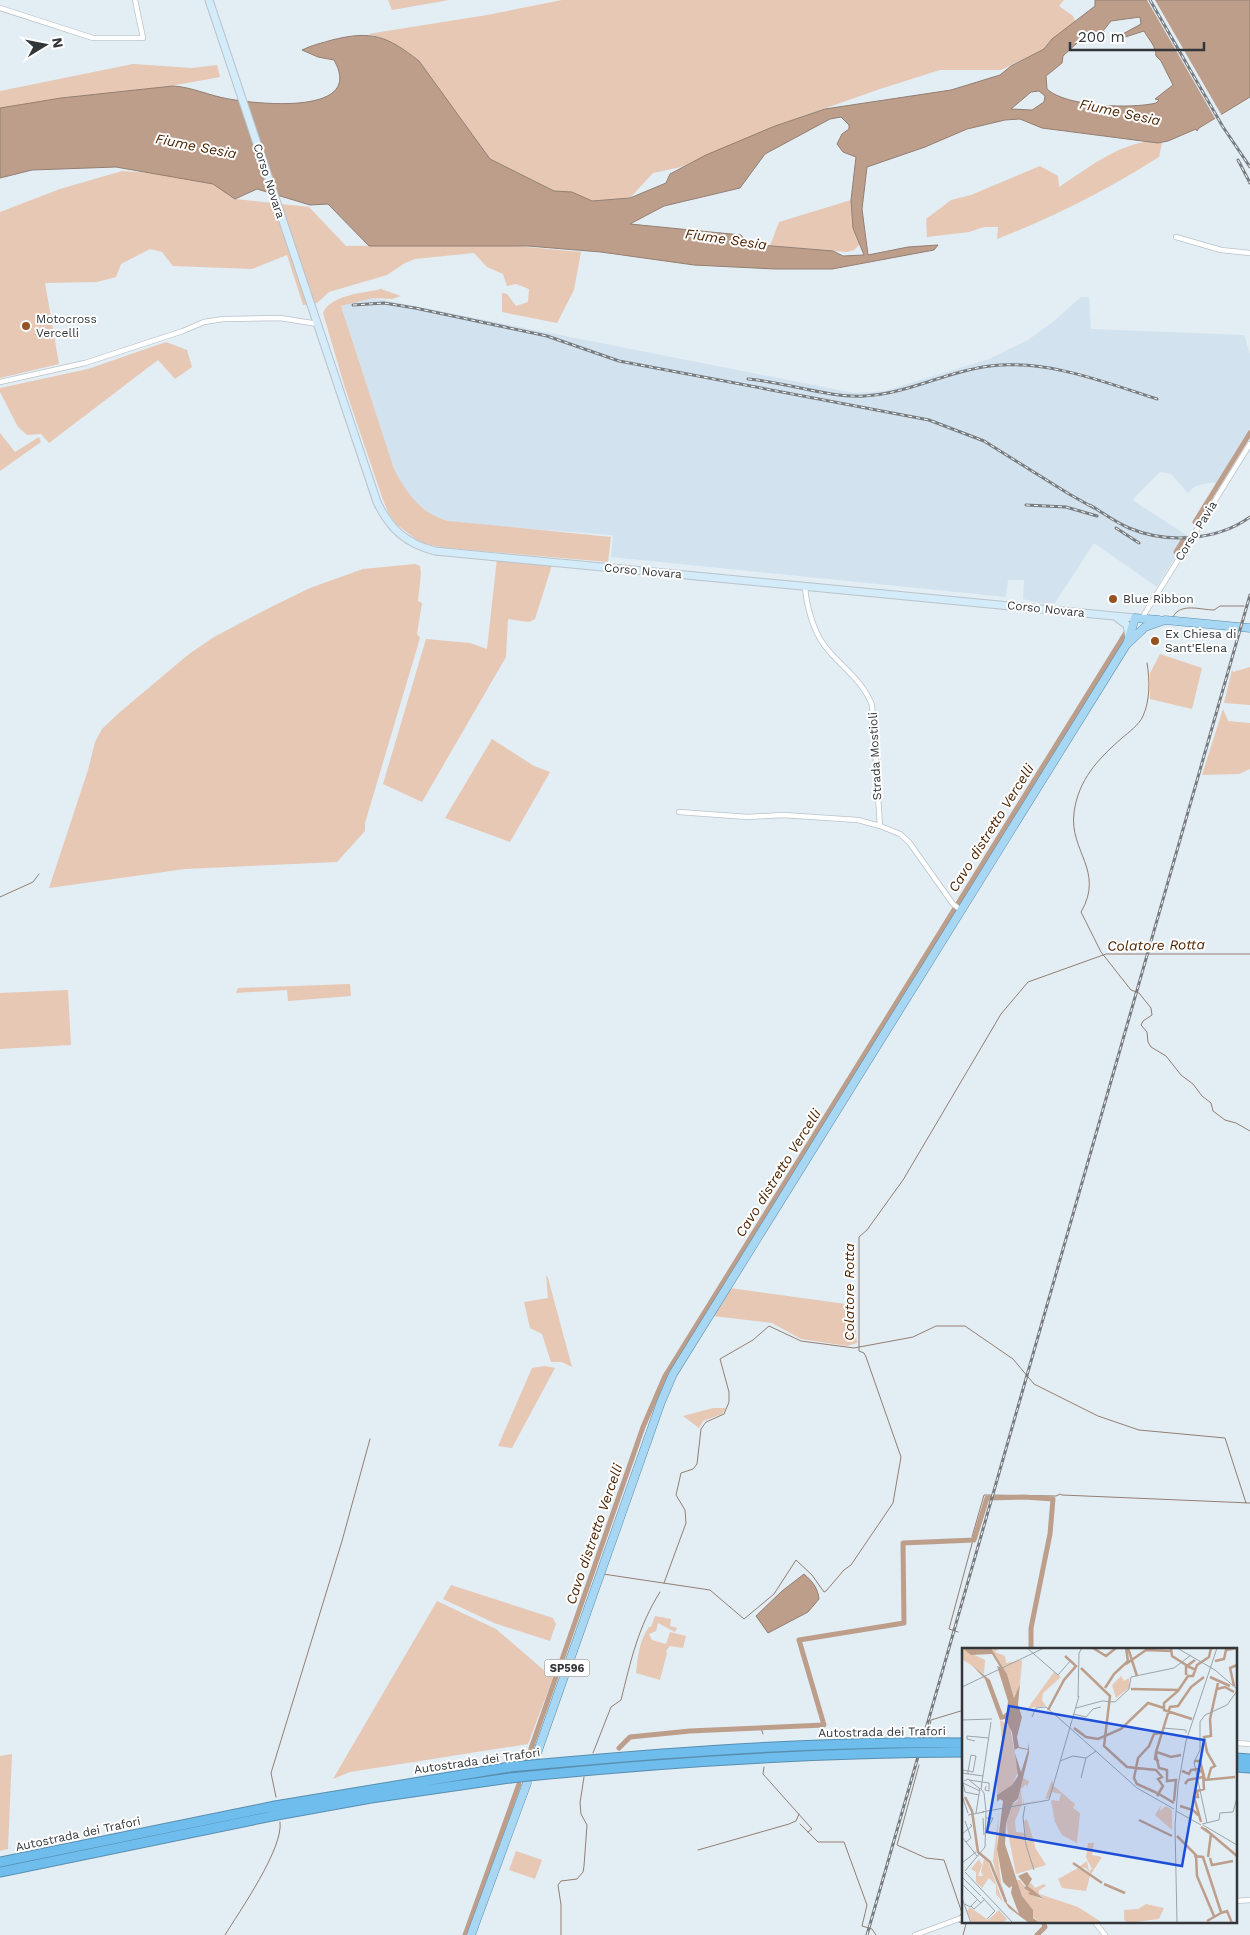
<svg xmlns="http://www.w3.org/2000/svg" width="1250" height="1935" font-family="'Work Sans',sans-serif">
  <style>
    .built { fill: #d2e2ee }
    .green { fill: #e6c8b5 }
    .water { fill: #bd9e8b; stroke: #937f72; fill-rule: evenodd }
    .pier { fill: #e3edf4 }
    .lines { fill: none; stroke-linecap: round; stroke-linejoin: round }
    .stream { stroke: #937f72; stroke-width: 1 }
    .canal { stroke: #bd9e8b; stroke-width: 5 }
    .street-casing { stroke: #b9c3ca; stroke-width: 6 }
    .secondary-casing { stroke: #b9c3ca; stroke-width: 9 }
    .primary-casing { stroke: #598eae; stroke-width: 9 }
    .highway-casing { stroke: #598eae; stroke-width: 11 }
    .street { stroke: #fff; stroke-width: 4.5 }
    .secondary { stroke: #d4ebfa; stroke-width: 7 }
    .primary { stroke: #a8d7f4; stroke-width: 8 }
    .highway { stroke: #6ebded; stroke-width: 9 }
    .rail-casing { stroke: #767c80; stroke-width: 3 }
    .rail { stroke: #fff; stroke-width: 1; stroke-dasharray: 4; stroke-linecap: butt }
    .highway-bridge-casing { stroke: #598eae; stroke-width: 11; stroke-linecap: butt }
    .highway-bridge { stroke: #6ebded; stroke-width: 9 }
    .poi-dot { fill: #955322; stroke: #fff; stroke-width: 2 }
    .labels { text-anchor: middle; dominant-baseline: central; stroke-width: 4; stroke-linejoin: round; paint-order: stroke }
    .shield { fill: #fff; stroke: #707274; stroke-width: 1 }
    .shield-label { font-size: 11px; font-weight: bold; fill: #323639 }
    .street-label { font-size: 12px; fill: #323639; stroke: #fff }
    .poi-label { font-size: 12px; fill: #323639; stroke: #fff; text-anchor: start }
    .water-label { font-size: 14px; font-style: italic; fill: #4e2403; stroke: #fff }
    .inset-river { fill: none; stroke: #bd9e8b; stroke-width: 2.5 }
    .inset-road { fill: none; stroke: #9ca4a9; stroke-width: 1 }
    .view { fill: #1d4ed8; fill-opacity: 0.15; stroke: #1d4ed8; stroke-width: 2.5 }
    .inset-edge { fill: none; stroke: #323639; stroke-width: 2.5 }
  </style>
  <rect width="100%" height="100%" fill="#e3edf4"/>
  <path class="built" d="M1081,297H1089L1091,329L1244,335L1250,354V430L1216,485L1214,482L1195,486L1188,493L1171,474L1160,472L1132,500L1188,536L1157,587L1094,543L1053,606L1023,599L1024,580H1008L1006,597L611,557L613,535L464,524L436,518L414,501L403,488L394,469L341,306L373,298L854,393L884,391L989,359L1028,340L1054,321Z"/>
  <path class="green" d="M388,0H449L392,10Z
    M562,0H1064L1059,6L1073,16L1076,23L1052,39L1044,49L1001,70H940L880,89L775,126L681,167L653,173L630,198L592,201L572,192L554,191L490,159L419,61C403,48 388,39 368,34L487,15Z
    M133,64L192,68L217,65L220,77L154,89L61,98L0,108V91Z
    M1152,141L1162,143L1159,157C1107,190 1054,217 997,239L998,227H984L969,232L927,237L926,219L951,200L971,195L1040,166L1058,176L1059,187C1087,169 1117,144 1152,141Z
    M122,171L156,173L213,184L236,199L309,207L346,246L495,244L581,252L574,290L557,323L502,312V293L507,294L516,306L528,302L529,289L516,284L507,286L503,274L487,267L474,253L415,259L405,263L387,275L329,292L317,303L303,305L287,255L252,269L173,266L162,252L150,249L121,264L116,277L97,282L45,283L59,364L0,378V212L60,189Z
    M851,200L853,228L861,243L854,250L847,252L770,246L779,222Z
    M381,289L401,296L392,299L373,298L341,306L394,469C407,494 421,514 449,521L611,537L608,562L448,548L429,545L417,540L396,524L389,514L383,500L345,388L323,313C330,295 364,293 381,289Z
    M166,342L187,350L192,367L175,379L158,360L49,443L41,434L27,435L18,427L0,392V388L88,369Z
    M0,433L15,452L39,437L41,442L0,471Z
    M497,558L552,565L535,619L529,622L508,619L506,657L422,802L383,784L426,639L470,643L487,649Z
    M415,564L420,566L421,573L418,601L422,603L417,634L420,638L365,823V831L337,862L185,869L49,888L88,770L95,742L102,729L120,712L189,654L214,637L269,608L310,588L363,569Z
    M1160,654L1202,668L1192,709L1150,699V673Z
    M1250,667V705L1224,703L1232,670L1233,672Z
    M1223,709L1228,721L1250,723V769L1239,774L1202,775Z
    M492,739L534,766L550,772L510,842L445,818Z
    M350,984L351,996L288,1001L287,990L236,993L238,988Z
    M68,990L71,1045L0,1049V993Z
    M546,1275L548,1278L572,1367L562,1362H551L542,1334L530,1328L524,1302L548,1298Z
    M730,1288L853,1305L857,1343L847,1346L801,1339L772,1323L713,1316Z
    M545,1366L555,1368L512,1448L498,1446L532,1368Z
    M713,1408H726L722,1414L703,1421L699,1428L683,1416Z
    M451,1585L553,1618L556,1624L550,1641L494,1623L443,1599Z
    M437,1601L496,1629L553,1678L528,1744L350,1772L333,1779Z
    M655,1616L671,1619L670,1626L677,1628L675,1632L658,1623L656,1631L649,1634L652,1640L666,1644L670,1632L686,1636L683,1648L670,1646L666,1651L667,1653L660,1680L636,1673C638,1656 639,1641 649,1627H651Z
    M12,1754L8,1849L0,1851V1756Z
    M516,1851L542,1860L535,1879L509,1870Z"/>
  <path class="water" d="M1095,0H1250V97L1199,128L1197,131L1196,129L1168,141L1158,143L1042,128L1020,119L1005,120L967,129L925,147L867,167L862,209L868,255L908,247L938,245L934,250L832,269H775L694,265L601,252L528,246H369L328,204L310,205L257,189L235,199L213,184L116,167L32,170L0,178V108L61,98L173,86C192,87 210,96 229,99C257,104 366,116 334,60L318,57L302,50C312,45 322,43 332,40C372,30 387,36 419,61L490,159L554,191L572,192L592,201L630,198L666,183L670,174L706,155L775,126L825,109L951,90L1000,75L1011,66L1044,49L1052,39L1095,6ZM1140,17L1141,24L1119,36V39L1144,31C1149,40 1156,46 1156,56L1161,61L1173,85L1155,99L1159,100L1156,103C1132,109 1066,107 1047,89L1046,76L1062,63L1063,56L1078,42L1092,35L1105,32L1103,31L1111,21ZM1039,91L1045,96L1044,102L1032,110L1011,109L1031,92ZM841,117L849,125V129L842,134L837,144L843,152L856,157L851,200L853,228L864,255L843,256L833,251L748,244L741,235L630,224L664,206L740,188L765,154L830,119Z
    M804,1574C812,1581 818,1588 819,1599L808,1612L768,1633L756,1616L782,1591Z"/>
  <path class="pier" d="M1147,0H1155L1222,116L1216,120Z"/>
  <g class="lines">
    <path class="stream" d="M1173,617C1180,602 1201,610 1214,610L1220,606H1244
      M1147,663C1150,680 1150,701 1143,716C1139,725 1129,732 1122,738C1098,759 1078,780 1074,813C1069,851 1105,871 1081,912L1101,952L1131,990L1139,993L1151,1008L1152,1015L1143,1021L1141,1025L1147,1032L1148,1042L1151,1047L1166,1056L1181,1075L1193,1084L1202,1096L1211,1103L1213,1111L1225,1120L1236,1123L1250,1131
      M0,897L33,882L39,874
      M972,1537L984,1495L1056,1496L1060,1494L1062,1495L1250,1503
      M603,1574L710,1590L744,1619L774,1594L796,1560L812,1575L824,1592L826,1591L844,1570L851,1565L893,1503L901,1457L866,1357L864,1353L859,1351V1237L867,1230L903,1180L1001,1014L1028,982L1106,954H1250
      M664,1583L686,1523L685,1510L676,1495L681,1473L693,1469L697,1464L701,1429L706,1422L724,1414L729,1402V1392L720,1359L753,1340L769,1326L801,1341L854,1348L913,1337L936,1326H965L1013,1359L1034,1384L1098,1416L1139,1430L1225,1438L1246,1503
      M958,1632L949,1629L973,1540
      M761,1728L763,1734
      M929,1730L931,1720L964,1710
      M593,1753L611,1707L621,1700C631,1660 638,1627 660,1592
      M919,1765L897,1845L926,1858L944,1860L962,1913L958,1918
      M764,1767L763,1774L812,1829L808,1832
      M276,1797L271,1773L342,1541L370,1439
      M800,1824L818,1842H844L867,1905L862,1926L872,1929L876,1935
      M698,1850L789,1824L796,1821L799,1814
      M959,1922L966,1924L963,1935
      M225,1935C239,1912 284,1848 280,1822
      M561,1935V1905L558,1885L561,1881L577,1879L583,1872L584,1866L587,1825L581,1814L580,1803L584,1777"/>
    <path class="canal" d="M1195,522L1250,433
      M1176,552L1184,539
      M619,1748L630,1737L690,1731L824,1725L799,1640L904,1623L903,1543L974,1540L987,1498L1024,1497L1053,1499L1050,1534L1031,1628V1649
      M527,1760L643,1427L665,1376L1125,634
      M465,1935L519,1784
      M1037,1935L1045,1927L1043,1921"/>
    <defs>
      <path id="street" d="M0,8L93,38H143L135,0
        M1176,237L1221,250L1250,253
        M0,382L85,363L183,331L204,322L223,319L280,318L318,324
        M805,586C806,604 813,630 824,645C839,665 863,680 872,705L880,826
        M1142,618L1250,444
        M679,812L748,817L783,815L858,820L880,826L900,834L909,842L953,904L962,911
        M1236,1743L1250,1744
        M1236,1901L1250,1900
        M1094,1921L1105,1935
        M915,1935L964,1917"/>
      <path id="secondary" d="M209,0L377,502C390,529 405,543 435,551L1135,618
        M1116,617L1127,625L1129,636"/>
      <path id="primary" d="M1128,641L1135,618L1159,620
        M535,1759L661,1402L673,1374L1126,645L1145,627L1165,620L1250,628
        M471,1935L527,1783"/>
      <path id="highway" d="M1236,1758L1250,1759
        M1236,1767L1250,1768
        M0,1862L275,1806L510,1767
        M0,1872L277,1815L371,1798L510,1778"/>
    </defs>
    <use href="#street" class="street-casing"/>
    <use href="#secondary" class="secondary-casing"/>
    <use href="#primary" class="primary-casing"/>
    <use href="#highway" class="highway-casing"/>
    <use href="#street" class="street"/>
    <use href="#secondary" class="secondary"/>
    <use href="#primary" class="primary"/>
    <use href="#highway" class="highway"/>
    <defs>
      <path id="rail" d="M1150,0L1223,127L1250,167
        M1238,160L1250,183
        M353,305L384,303L415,308L547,336L619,361L929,420L984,441L1069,494L1094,508
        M748,379C785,382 829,398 864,396C908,394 947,371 990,366C1047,359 1104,382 1157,399
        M1026,505L1066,507L1097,516
        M1090,505C1103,513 1115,522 1129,528C1167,544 1217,541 1250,517
        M1116,528L1139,543
        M867,1935L1250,595"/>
    </defs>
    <use href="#rail" class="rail-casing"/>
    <use href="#rail" class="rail"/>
    <defs>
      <path id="highway-bridge" d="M510,1767C661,1753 812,1741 964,1743
        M510,1778C661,1762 812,1753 964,1752"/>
    </defs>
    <use href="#highway-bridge" class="highway-bridge-casing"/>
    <use href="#highway-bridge" class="highway-bridge"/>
  </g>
  <g class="poi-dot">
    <circle cx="26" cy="326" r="5"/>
    <circle cx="1113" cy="599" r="5"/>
    <circle cx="1155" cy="641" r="5"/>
  </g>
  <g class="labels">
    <rect class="shield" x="544.5" y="1659.5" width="45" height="17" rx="4"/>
    <g class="shield-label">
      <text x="567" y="1668">SP596</text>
    </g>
    <g class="street-label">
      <text transform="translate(269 181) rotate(72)">Corso Novara</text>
      <text transform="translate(1196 531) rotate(-58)">Corso Pavia</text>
      <text transform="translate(643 571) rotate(5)">Corso Novara</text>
      <text transform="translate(1046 609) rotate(6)">Corso Novara</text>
      <text transform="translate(875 756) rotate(-93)">Strada Mostioli</text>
      <text transform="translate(882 1732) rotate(-1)">Autostrada dei Trafori</text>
      <text transform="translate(477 1761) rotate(-8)">Autostrada dei Trafori</text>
      <text transform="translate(78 1834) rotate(-12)">Autostrada dei Trafori</text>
    </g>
    <g class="poi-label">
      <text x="36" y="319">Motocross<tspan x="36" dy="14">Vercelli</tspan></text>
      <text x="1123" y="599">Blue Ribbon</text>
      <text x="1165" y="634">Ex Chiesa di<tspan x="1165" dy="14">Sant'Elena</tspan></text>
    </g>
    <g class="water-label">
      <text transform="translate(1120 112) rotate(12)">Fiume Sesia</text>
      <text transform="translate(196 146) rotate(11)">Fiume Sesia</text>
      <text transform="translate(726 239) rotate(8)">Fiume Sesia</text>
      <text transform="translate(991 828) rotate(-58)">Cavo distretto Vercelli</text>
      <text transform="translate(1156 945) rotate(-1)">Colatore Rotta</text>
      <text transform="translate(778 1173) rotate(-58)">Cavo distretto Vercelli</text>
      <text transform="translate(849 1292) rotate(-90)">Colatore Rotta</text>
      <text transform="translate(594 1534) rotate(-71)">Cavo distretto Vercelli</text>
    </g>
  </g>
  <g transform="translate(962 1648)">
    <rect width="275" height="275" fill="#e3edf4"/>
    <path d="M29,0H38L33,4L43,8L44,15L60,12L56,52L54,45L52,50L45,26ZM0,1L23,12L22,26L0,11ZM92,24L99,29L81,45L80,52L84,58L66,60ZM159,28L162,33L167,30V40L154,50L150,37ZM38,72L48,79L56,124L50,137L35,147V118L40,92ZM61,130L67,133L65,139L64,136L59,141L60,156L53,173L54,184L63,185L64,194L71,190L64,191L62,173L65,171L74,201L84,217L54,226L44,175L51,156L56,153ZM90,132L92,138L113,156L111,160L118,165L115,195L100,187L93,174L89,152L97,153L99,146L90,144L87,150L61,156L62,149V155L83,151ZM199,157L198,163L204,158L210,162V182L193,167ZM37,163L35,201L41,250L31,213ZM126,195H132L130,207L140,209L129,226L124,220L117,219L125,213L127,223L130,221L124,209ZM17,211L20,217L16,228H21L19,223L22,211L26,214L41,254L34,246V237L27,230L20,240L14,234V224L9,221ZM116,220L128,228L124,243L100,240L96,231ZM54,232H58L70,247L79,251L82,250L72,244L65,236L69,235L73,240L82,236L84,238L77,242V246L116,259L141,275H78L70,268V261L64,258ZM184,256L202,260L197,271L165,275L162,271V262L176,261ZM8,259L26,272L37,262L45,271L41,275H10L5,263Z" fill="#e6c8b5"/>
    <path d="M0,0H29L45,26L52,50L58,36L60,14V13L56,57L60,69L55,89L57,99L66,101L67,94V105L56,151L51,155L44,175L43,196L60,248L71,262V270L78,275H67L47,260L43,254L39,235L45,255L57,266L49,245L50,238L47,240L41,234L35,201L41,153L38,151L35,154V147L50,137L56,128L50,84L43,71L38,72L23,31L10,17L28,32L41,67L45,64L46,53L35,18L38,19L30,6L9,7ZM56,100L66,102L59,124L52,102ZM65,224L70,231L66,238L82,251L66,246L68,244L62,240L64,238L56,228Z" fill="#bd9e8b" fill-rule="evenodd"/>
    <path class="inset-river" d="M131,0L144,8L154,0M166,0L175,28M209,0L210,8L224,17V27M233,12L225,18L234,22M253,13L262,11L264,2L275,0M164,16L184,2L210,3M119,20L148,48L142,98L165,119L194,122L200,129L196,131L201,138L195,148M248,29L268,38M272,38L268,20L275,17M143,40L152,26L166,13L164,0M169,41L217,42M255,41L263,39L272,44M86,62L102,32L114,18L103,8M230,71L202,62V55L216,43L226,28H231L235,17L247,9L249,0M112,80L124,89L136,91L159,81L186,55L202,60M197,113L193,111L194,104L208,59L216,58L229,39L242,29M232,113H238L243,132L273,129M220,123L227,126L229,122L236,121L241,125L242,141L235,143L236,149H232L239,174M246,131L249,120L253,118L245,104L242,89L249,88L248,71L256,35M223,136L226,132L241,129M195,145L175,136L172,130L176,110L187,98L192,86L198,85M197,146L212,155M3,149L10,163L16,204L28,214L44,254M212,153L214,132L205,133V122L197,120L194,107L195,104L209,109L219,107M218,158L231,162L236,167M177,172L210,188M239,179L249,186L246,209M243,181L275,208M215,188L234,207L235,228L252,268M232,208L241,209L259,264M248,210L250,217L271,213M111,215L140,235M142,236L163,245M259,265L265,263L270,275M245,273L259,265"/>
    <path class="inset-road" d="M65,0L96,27L109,12M215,0L253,22L275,41M0,39L82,0M116,49L117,5L120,0M114,60L140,53L153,54L167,41L169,29L212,20L229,7M111,66L124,69L131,61L139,59M70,69L74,60L84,59L108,80M0,72L30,71M108,80L175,140L212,161M201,80L224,82V85M13,93L5,91V88L27,90M98,113L111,108L124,110M0,124L1,122L6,123H7L11,124L14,108L9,107L7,118L6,123V126M0,125L21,128M119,130L124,110L134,103M7,132L27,135V143L23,142L24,138M2,133L6,131L18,141M1,135L3,144L17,147M1,135L18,143M19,141L29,74M19,141L22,145L24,163M0,148L6,165M63,158L61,169L64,197L72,222M214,163L239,177M20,164L87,152L117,48M14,165L18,140M6,167L22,164M21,170L22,187M24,170H31L24,185M3,173L9,190L4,194M245,175L232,114L238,102V74L243,67L265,57L275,43M240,176L257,172L258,165L271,164L275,150M241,177L275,197M0,186L10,178L8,176M0,189L15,208M0,215L14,204M3,223L23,199L24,164M3,224L51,275M0,229L19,248M0,236L19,255M20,249L33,263L25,271M0,250L9,275M3,256L8,259L15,252M9,258L12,261L22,252M215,275L213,178L216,138L224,93L255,0"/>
    <path class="view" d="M47,58L242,92L220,218L25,184Z"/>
    <rect width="275" height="275" class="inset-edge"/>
  </g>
  <g transform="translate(45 45) rotate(80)" stroke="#ffffff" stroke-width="4" paint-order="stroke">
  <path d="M0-4L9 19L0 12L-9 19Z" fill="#323639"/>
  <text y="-8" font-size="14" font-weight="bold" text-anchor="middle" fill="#323639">N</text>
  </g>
  <path d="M1070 42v8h134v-8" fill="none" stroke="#323639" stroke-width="2.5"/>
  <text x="1078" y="42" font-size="15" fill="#323639" stroke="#ffffff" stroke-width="4" paint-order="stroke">200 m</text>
</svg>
